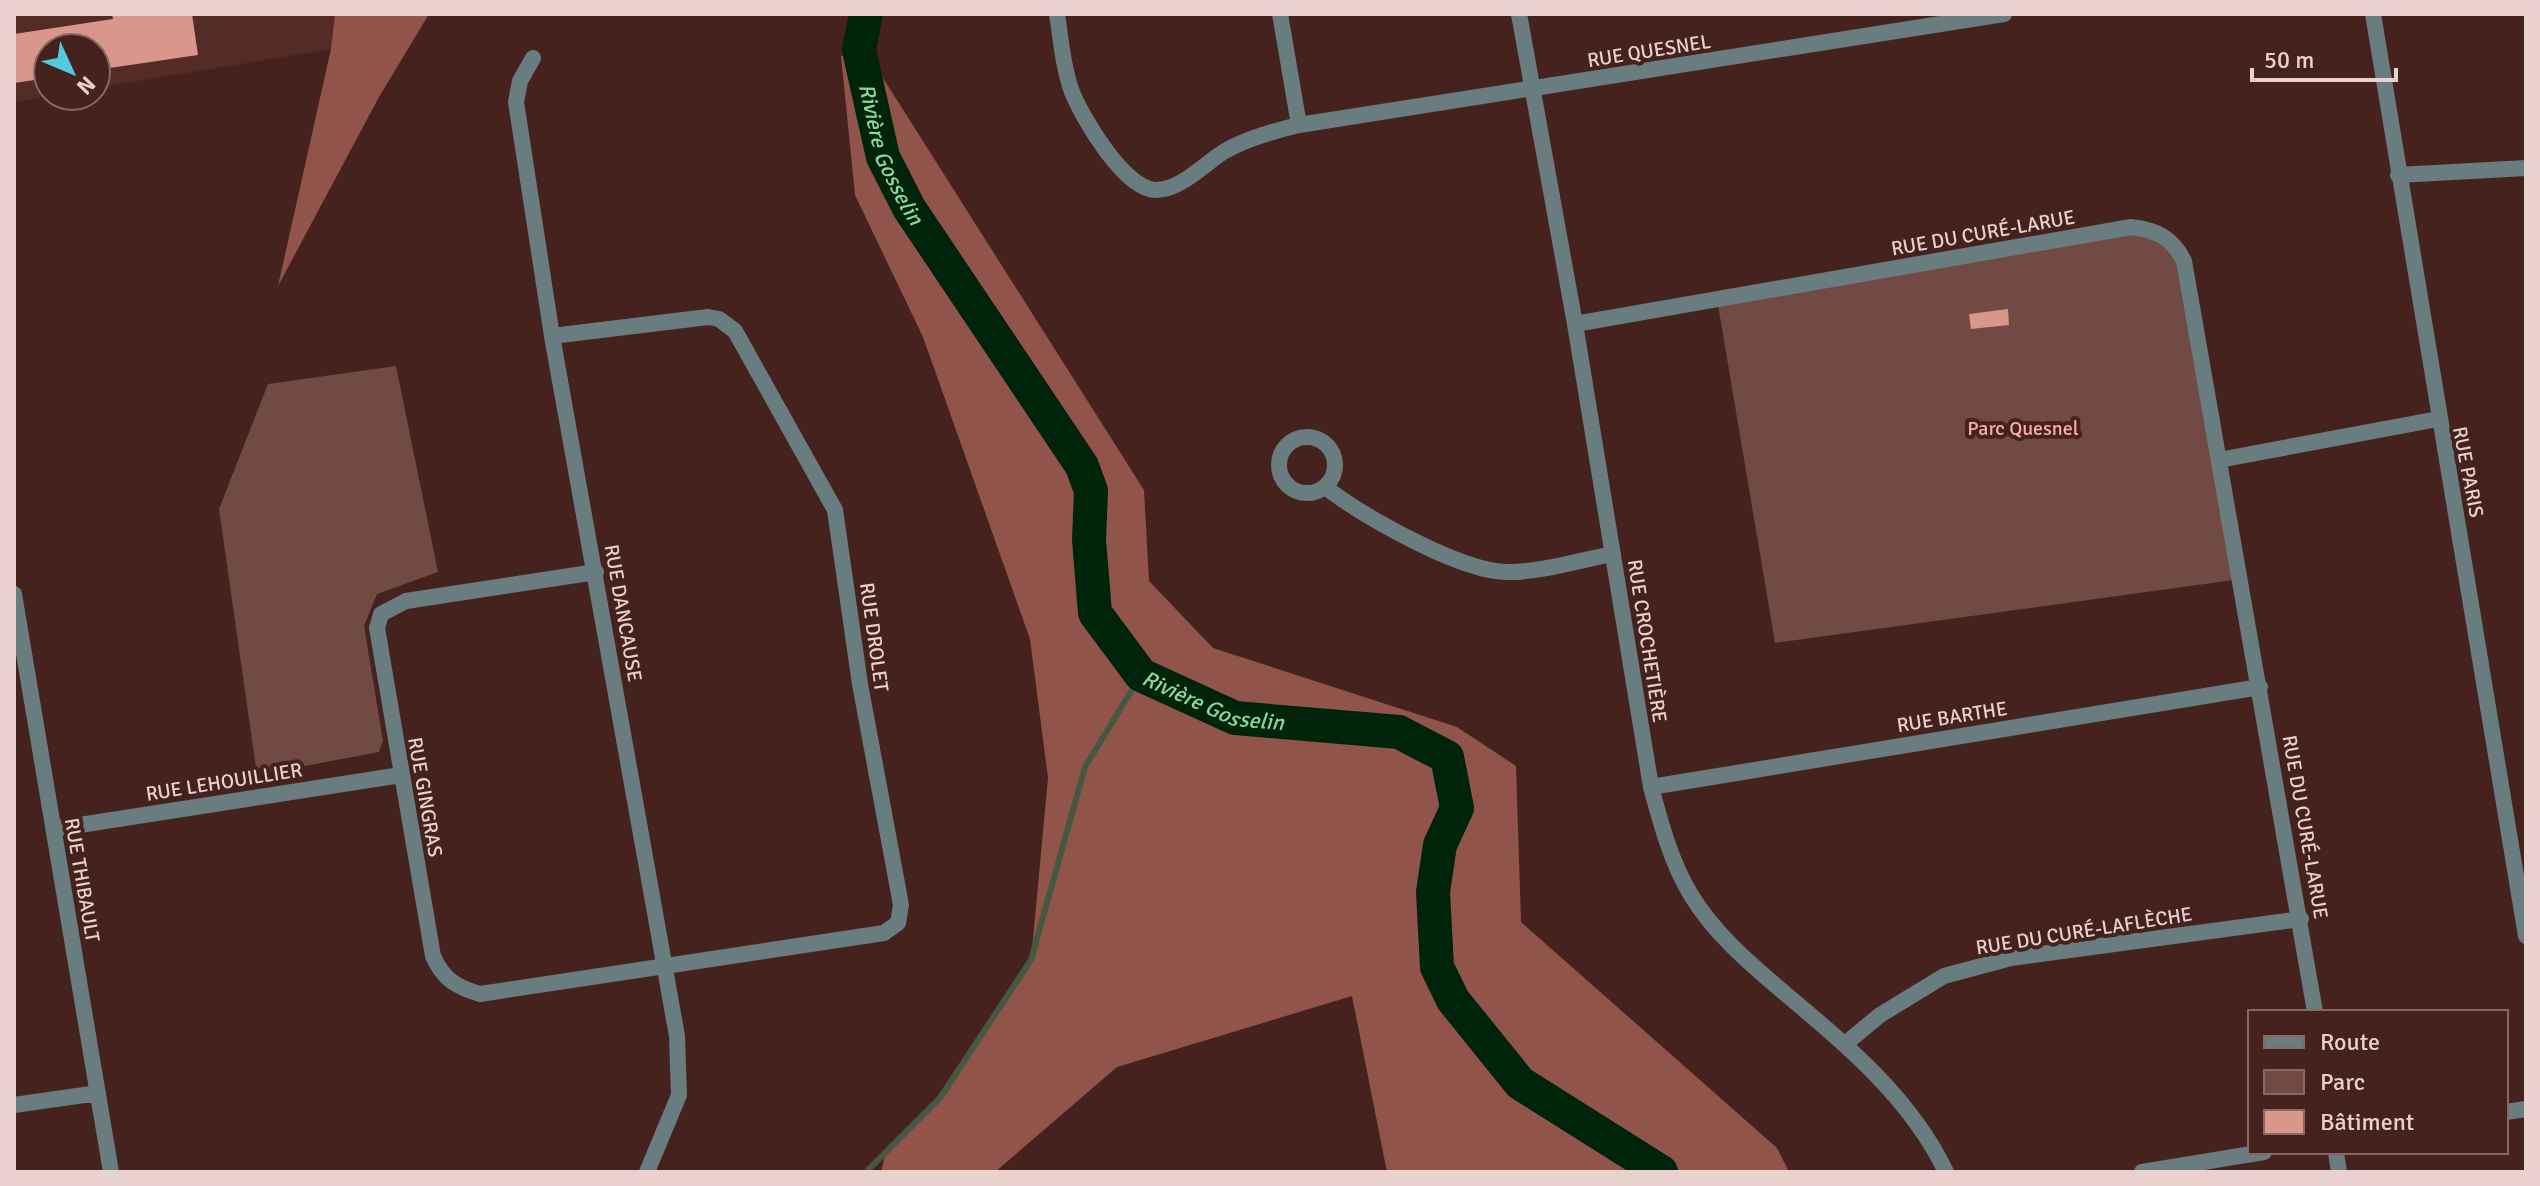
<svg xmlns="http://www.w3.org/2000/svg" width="2540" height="1186" font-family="Signika,sans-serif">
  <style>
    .built { fill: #542b25 }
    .green { fill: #714a43 }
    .forest { fill: #91544b }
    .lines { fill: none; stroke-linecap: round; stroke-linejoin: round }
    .stream { stroke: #465844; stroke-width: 6 }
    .river { stroke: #002409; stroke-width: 34 }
    .building { fill: #d9968a }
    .minor { stroke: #697d81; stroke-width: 16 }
    .labels { text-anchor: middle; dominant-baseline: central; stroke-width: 8; stroke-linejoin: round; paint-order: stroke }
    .street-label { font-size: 20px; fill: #e9d1cd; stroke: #45221d }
    .park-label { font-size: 20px; fill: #faafa2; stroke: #45221d }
    .water-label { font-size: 22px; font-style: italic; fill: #8cd79b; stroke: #45221d }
  </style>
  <rect width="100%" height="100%" fill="#45221d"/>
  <path class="built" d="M14,14H335L331,49L96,88V48H48V96L14,102Z"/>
  <path class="green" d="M2131,227L2176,244L2241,579L1775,643L1717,299Z
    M396,366L438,572L377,594L364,626L383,741L379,752L257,775L219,509L268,384Z"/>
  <path class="forest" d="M335,14H429L379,97L278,286L331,49Z
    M859,50L876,67L1144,490L1149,581L1213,648L1457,727L1516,766L1521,922L1777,1148L1789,1172H1387L1352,996L1117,1067L995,1172H881L886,1151L940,1098L1031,960L1048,778L1030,639L923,337L855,195L841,56Z"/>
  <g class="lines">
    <path class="stream" d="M866,1172L940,1098L1031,960L1085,767L1141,675"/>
    <path class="river" id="s1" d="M866,14L859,50L883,157L909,208L1082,466L1091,491L1089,540L1095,613L1141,675L1235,718L1399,732L1447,757L1457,808L1440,845L1433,892L1437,967L1453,1000L1520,1083L1661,1172"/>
  </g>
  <path class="building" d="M112,14H192L198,55L96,70V48H48V78L14,83V34L113,19Z
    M2008,309L2009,325L1971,329L1969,314Z"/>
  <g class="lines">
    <path class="minor" d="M1057,14C1061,40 1063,67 1072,92C1083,119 1125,190 1156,190C1181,190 1205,163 1225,151C1248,138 1274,131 1299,125L2004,14
      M1280,14L1299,125
      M1519,14L1575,324L1651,787C1661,824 1671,862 1691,895C1715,935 1753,966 1788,996C1847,1045 1912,1100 1946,1172
      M2373,14L2526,936
      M533,58L520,81L516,102L552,336L677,1036L679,1095L647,1172
      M2398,175L2526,168
      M1575,324L2131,227C2156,230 2172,237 2184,261L2315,1012
      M552,336L708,317L719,319L735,331L835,510L860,684L901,905L898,923L884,933L480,994C456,987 443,979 433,956L377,628L381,614L406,601L596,572
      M1279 465a28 28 0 1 1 56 0a28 28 0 1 1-56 0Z
      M2219,460L2438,419
      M1325,487C1363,516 1462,573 1509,572C1543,572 1580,560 1613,554
      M14,594L111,1172
      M1651,787L2260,687
      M54,829L401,775
      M1845,1044L1880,1015L1944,976L2011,958L2301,919
      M14,1105L98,1093
      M2506,1112L2526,1109
      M2336,1152L2339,1172
      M2142,1172L2264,1152"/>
  </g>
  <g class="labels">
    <g class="street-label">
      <text transform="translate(1649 51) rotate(-9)">RUE QUESNEL</text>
      <text transform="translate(1983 233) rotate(-10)">RUE DU CURÉ-LARUE</text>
      <text transform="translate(2468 472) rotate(79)">RUE PARIS</text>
      <text transform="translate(623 613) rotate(80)">RUE DANCAUSE</text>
      <text transform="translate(874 637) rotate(82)">RUE DROLET</text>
      <text transform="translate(1647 641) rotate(81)">RUE CROCHETIÈRE</text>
      <text transform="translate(1952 717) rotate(-9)">RUE BARTHE</text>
      <text transform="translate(224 782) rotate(-9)">RUE LEHOUILLIER</text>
      <text transform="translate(425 797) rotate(80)">RUE GINGRAS</text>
      <text transform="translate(2305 827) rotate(80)">RUE DU CURÉ-LARUE</text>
      <text transform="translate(82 880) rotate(80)">RUE THIBAULT</text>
      <text transform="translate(2084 931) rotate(-9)">RUE DU CURÉ-LAFLÈCHE</text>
    </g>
    <g class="park-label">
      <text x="2023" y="428">Parc Quesnel</text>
    </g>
    <g class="water-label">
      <text stroke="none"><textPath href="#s1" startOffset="146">Rivière Gosselin</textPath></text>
      <text stroke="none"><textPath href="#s1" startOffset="818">Rivière Gosselin</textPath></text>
    </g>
  </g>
  <rect width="2540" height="1186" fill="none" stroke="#e9d1cd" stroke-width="32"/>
  <rect x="2248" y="1010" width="260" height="144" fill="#45221d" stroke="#876863" stroke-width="2"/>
  <rect x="2264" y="1036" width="40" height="12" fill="#697d81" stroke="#876863" stroke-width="2"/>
  <text x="2320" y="1050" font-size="24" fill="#e9d1cd">Route</text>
  <rect x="2264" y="1070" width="40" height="24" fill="#714a43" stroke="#876863" stroke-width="2"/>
  <text x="2320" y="1090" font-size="24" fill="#e9d1cd">Parc</text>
  <rect x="2264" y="1110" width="40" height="24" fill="#d9968a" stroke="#876863" stroke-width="2"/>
  <text x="2320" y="1130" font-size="24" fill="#e9d1cd">Bâtiment</text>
  <g transform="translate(72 72) rotate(134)"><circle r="38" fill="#45221d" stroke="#876863" stroke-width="2"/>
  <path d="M0-6L14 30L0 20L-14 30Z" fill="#54cadd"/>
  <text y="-12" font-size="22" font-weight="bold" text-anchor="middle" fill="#e9d1cd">N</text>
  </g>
  <path d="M2252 68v12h144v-12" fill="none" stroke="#e9d1cd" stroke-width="4"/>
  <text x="2264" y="68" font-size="24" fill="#e9d1cd" stroke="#45221d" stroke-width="6" paint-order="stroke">50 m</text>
</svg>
